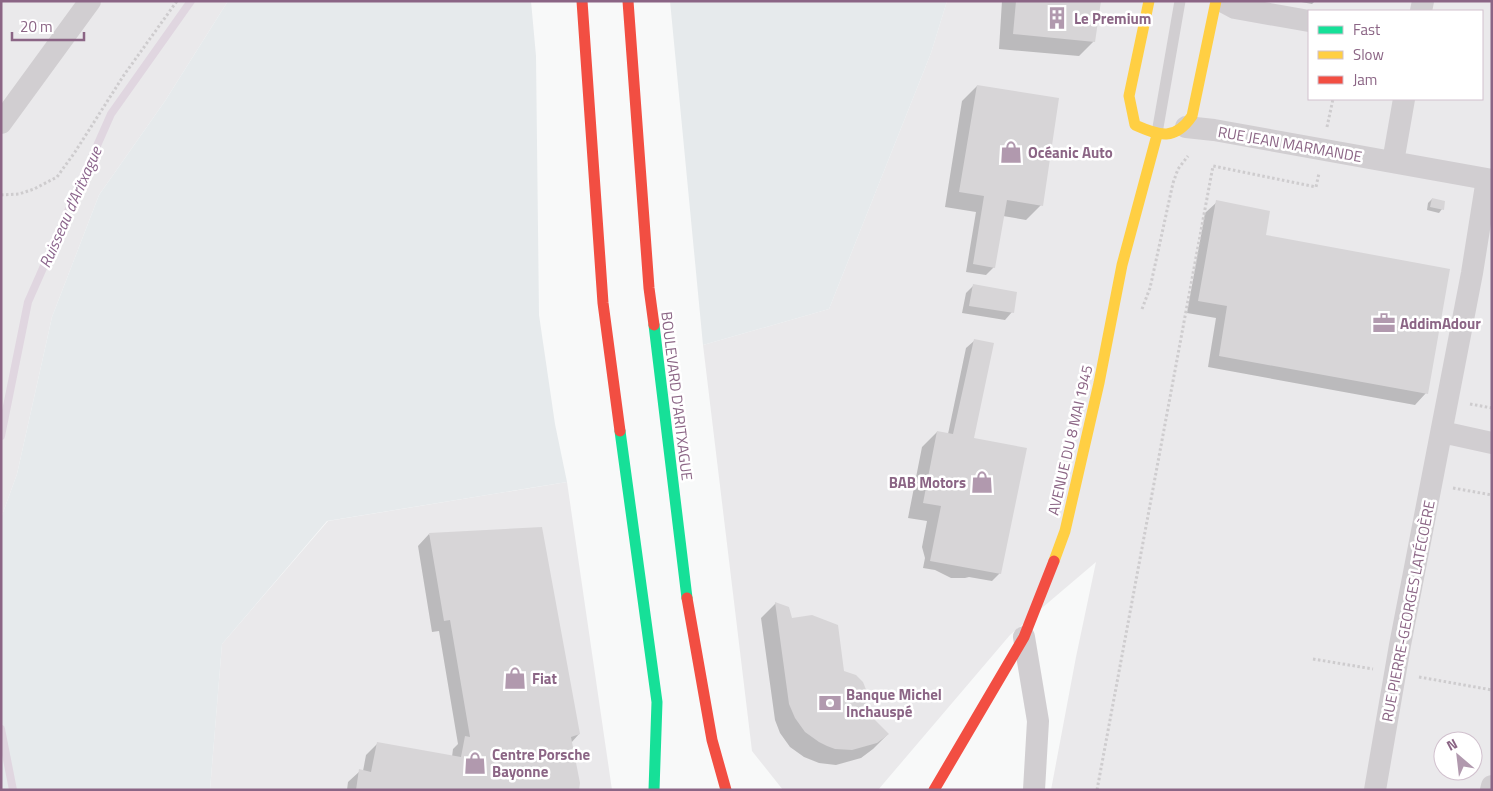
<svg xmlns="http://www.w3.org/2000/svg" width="1493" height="791" font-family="'Titillium Web',sans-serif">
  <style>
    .built { fill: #eae9eb; fill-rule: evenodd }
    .green { fill: #e6eaec }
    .shadow { fill: #0003 }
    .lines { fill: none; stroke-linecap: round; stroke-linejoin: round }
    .stream { stroke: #e0d6e0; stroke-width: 8 }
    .building { fill: #d7d5d7 }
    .path { stroke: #ceccce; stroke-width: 3; stroke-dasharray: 2.5 2.5; stroke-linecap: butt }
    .lane { stroke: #d1ced1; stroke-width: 11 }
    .street { stroke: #d1ced1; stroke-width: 22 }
    .fast { stroke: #16e098; stroke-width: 11 }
    .slow { stroke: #ffcf43; stroke-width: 11 }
    .jam { stroke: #f24e42; stroke-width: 11 }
    .labels { text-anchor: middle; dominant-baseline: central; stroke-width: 5; stroke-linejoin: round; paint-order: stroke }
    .poi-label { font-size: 15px; font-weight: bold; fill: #8b6585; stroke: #fff; text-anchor: start }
    .street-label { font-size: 15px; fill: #8b6585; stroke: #fff }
    .water-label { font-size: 16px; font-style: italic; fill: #8c668d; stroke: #fff }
  </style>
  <rect width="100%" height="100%" fill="#f8f9f9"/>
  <path class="built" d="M1,1H228L165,101L99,195L52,317L17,474L1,518Z
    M947,1H1492V790H1051L1076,657L1096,562L1010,635L878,790H783L752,751L703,345L829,309L931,53ZM1309,11H1482V99H1309ZM1443,741H1473V771H1443Z
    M567,482L612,790H210L222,644L328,521Z"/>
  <path class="green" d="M228,1H531L536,56L539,315L555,424L567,482L327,521L222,644L210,790H1V518L17,474L52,317L99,195L165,101Z
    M670,1H947L931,53L829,309L703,345Z"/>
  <path class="shadow" d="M1002,1H1100L1094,41L1079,56L999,49Z
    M1296,1H1315L1312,4Z
    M977,86L1041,205L1026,220L1003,216L994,267L986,275L966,272L976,212L945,207L962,101Z
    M1432,199L1442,209L1439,213L1427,210L1428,203Z
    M1217,202L1264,236L1426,393L1415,405L1208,367L1216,318L1187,313L1205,213Z
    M974,285L1012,312L1005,320L962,313L966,293Z
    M974,341L972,439L1000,573L992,581L969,577L965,578H951L935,570L923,568L925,558L922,547L927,521L908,518L922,447L937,432L948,434L966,348Z
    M429,534L579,734L571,743L578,790H347L348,782L360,771H363L366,755L378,743L452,757L453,749L458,744L439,631L432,632L418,546Z
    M776,603L843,672L862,708L888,734L873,749L861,758L836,765L819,763L804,757L790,747L780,733L775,720L761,618Z"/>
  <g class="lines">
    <path class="stream" d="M1,436L28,302L111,114L191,1
      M1,729L13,790"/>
  </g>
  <path class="building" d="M1016,1H1101L1095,42L1013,34Z
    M977,85L1059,98L1043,206L1007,200L995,268L973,264L984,196L959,192Z
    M1432,198L1445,201L1444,210L1430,207Z
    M1216,200L1270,211L1266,235L1450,269L1428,394L1219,356L1227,306L1198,301Z
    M973,284L1017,292L1014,313L969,306Z
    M974,339L994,343L974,438L1027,448L1001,574L930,561L941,506L923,503L937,431L953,434Z
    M542,527L580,734L571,737L580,783L579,790H356L359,769L371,772L377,742L461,757L465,736L470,737L450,620L444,621L429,533Z
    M775,602L789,607L792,618L812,615L838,625L844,671L856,675L863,682L867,692L866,703L863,708L889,734L877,743L852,750L835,749L827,746L819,742L805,732L795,718L789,704Z"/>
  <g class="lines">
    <path class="path" d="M1327,127L1333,99
      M1,195L19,194L34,189L57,177L75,152L124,75L177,1
      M1142,309L1150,288L1173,183L1178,169L1188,156
      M1470,404L1492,408
      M1453,488L1492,495
      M1313,659L1373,669
      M1419,677L1492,690
      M1097,790L1213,166L1316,187L1319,173"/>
    <path class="lane" d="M1157,133L1180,1"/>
    <path class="street" d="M1222,1L1235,8L1309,21
      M1421,11L1423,1
      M1,123L90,1
      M1186,127L1214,130L1492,180
      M1393,162L1404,99
      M1442,432L1492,443
      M1024,637L1038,721L1034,790
      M1375,790L1400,645L1472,273L1487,179
      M1491,790L1492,786"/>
    <path class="fast" d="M654,325L687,598
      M620,431L657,702L654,790"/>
    <path class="slow" d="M1149,1L1129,96L1135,125C1160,136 1175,141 1192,116L1216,1
      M1054,561L1065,531L1099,383L1122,265L1157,135"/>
    <path class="jam" d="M582,1L603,303L620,431
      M628,1L649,288L654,325
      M687,598L712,740L726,790
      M934,790L1024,637L1054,561"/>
  </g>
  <defs>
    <symbol id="building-bare" viewBox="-9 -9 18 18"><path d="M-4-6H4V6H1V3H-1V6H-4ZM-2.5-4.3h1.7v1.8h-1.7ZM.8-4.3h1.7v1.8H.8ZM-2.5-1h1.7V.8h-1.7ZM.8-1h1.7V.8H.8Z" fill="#b199ae" stroke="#fff" stroke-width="2.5" paint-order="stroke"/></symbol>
    <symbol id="shop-bare" viewBox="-9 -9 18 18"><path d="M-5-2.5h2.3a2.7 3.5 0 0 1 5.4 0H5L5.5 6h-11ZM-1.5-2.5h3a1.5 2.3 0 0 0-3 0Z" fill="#b199ae" stroke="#fff" stroke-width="2.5" paint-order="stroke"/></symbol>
    <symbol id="office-bare" viewBox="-9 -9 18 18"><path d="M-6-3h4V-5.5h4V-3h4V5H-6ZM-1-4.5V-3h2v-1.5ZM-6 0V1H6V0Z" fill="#b199ae" stroke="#fff" stroke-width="2.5" paint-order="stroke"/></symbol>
    <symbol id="bank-bare" viewBox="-9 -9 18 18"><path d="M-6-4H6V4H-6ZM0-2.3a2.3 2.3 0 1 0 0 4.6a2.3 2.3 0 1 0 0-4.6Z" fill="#b199ae" stroke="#fff" stroke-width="2.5" paint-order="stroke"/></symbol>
  </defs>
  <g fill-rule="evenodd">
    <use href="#building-bare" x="1041" y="2" width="32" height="32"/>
    <use href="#shop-bare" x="995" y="136" width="32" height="32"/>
    <use href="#office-bare" x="1368" y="307" width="32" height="32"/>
    <use href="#shop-bare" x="966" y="466" width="32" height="32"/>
    <use href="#shop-bare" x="499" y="662" width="32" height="32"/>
    <use href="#bank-bare" x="814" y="687" width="32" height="32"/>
    <use href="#shop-bare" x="459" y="747" width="32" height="32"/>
  </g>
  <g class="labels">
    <g class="poi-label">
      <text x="1074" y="18">Le Premium</text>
      <text x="1028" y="152">Océanic Auto</text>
      <text x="1400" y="323">AddimAdour</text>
      <text x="966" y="482" text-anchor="end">BAB Motors</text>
      <text x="532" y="678">Fiat</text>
      <text x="846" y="694">Banque Michel<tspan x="846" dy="17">Inchauspé</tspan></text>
      <text x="492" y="754">Centre Porsche<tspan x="492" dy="17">Bayonne</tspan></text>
    </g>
    <g class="street-label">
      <text transform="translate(1290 144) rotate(10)">RUE JEAN MARMANDE</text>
      <text transform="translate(677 396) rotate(83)">BOULEVARD D'ARITXAGUE</text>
      <text transform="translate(1070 440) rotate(-77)">AVENUE DU 8 MAI 1945</text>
      <text transform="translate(1408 611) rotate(-79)">RUE PIERRE-GEORGES LATÉCOÈRE</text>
    </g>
    <g class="water-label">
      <text transform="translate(70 207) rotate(-66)">Ruisseau d'Aritxague</text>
    </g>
  </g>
  <rect width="1493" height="791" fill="none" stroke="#8b6585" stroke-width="5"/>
  <rect x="1308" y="10" width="175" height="90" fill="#ffffff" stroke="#d1c1ce"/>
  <rect x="1318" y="26" width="25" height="8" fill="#16e098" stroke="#d1c1ce"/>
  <text x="1353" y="35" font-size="15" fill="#8b6585">Fast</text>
  <rect x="1318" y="51" width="25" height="8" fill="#ffcf43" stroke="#d1c1ce"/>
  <text x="1353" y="60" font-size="15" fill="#8b6585">Slow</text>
  <rect x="1318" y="76" width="25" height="8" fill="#f24e42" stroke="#d1c1ce"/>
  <text x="1353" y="85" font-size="15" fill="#8b6585">Jam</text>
  <g transform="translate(1458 756) rotate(332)"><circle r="24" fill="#ffffff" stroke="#d1c1ce"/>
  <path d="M0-4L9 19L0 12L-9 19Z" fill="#b199ae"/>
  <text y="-8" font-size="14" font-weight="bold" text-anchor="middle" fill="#8b6585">N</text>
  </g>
  <path d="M12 32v8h72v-8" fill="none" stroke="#8b6585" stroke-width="2.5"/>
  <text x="20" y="32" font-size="15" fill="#8b6585" stroke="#ffffff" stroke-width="4" paint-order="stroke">20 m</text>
</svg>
